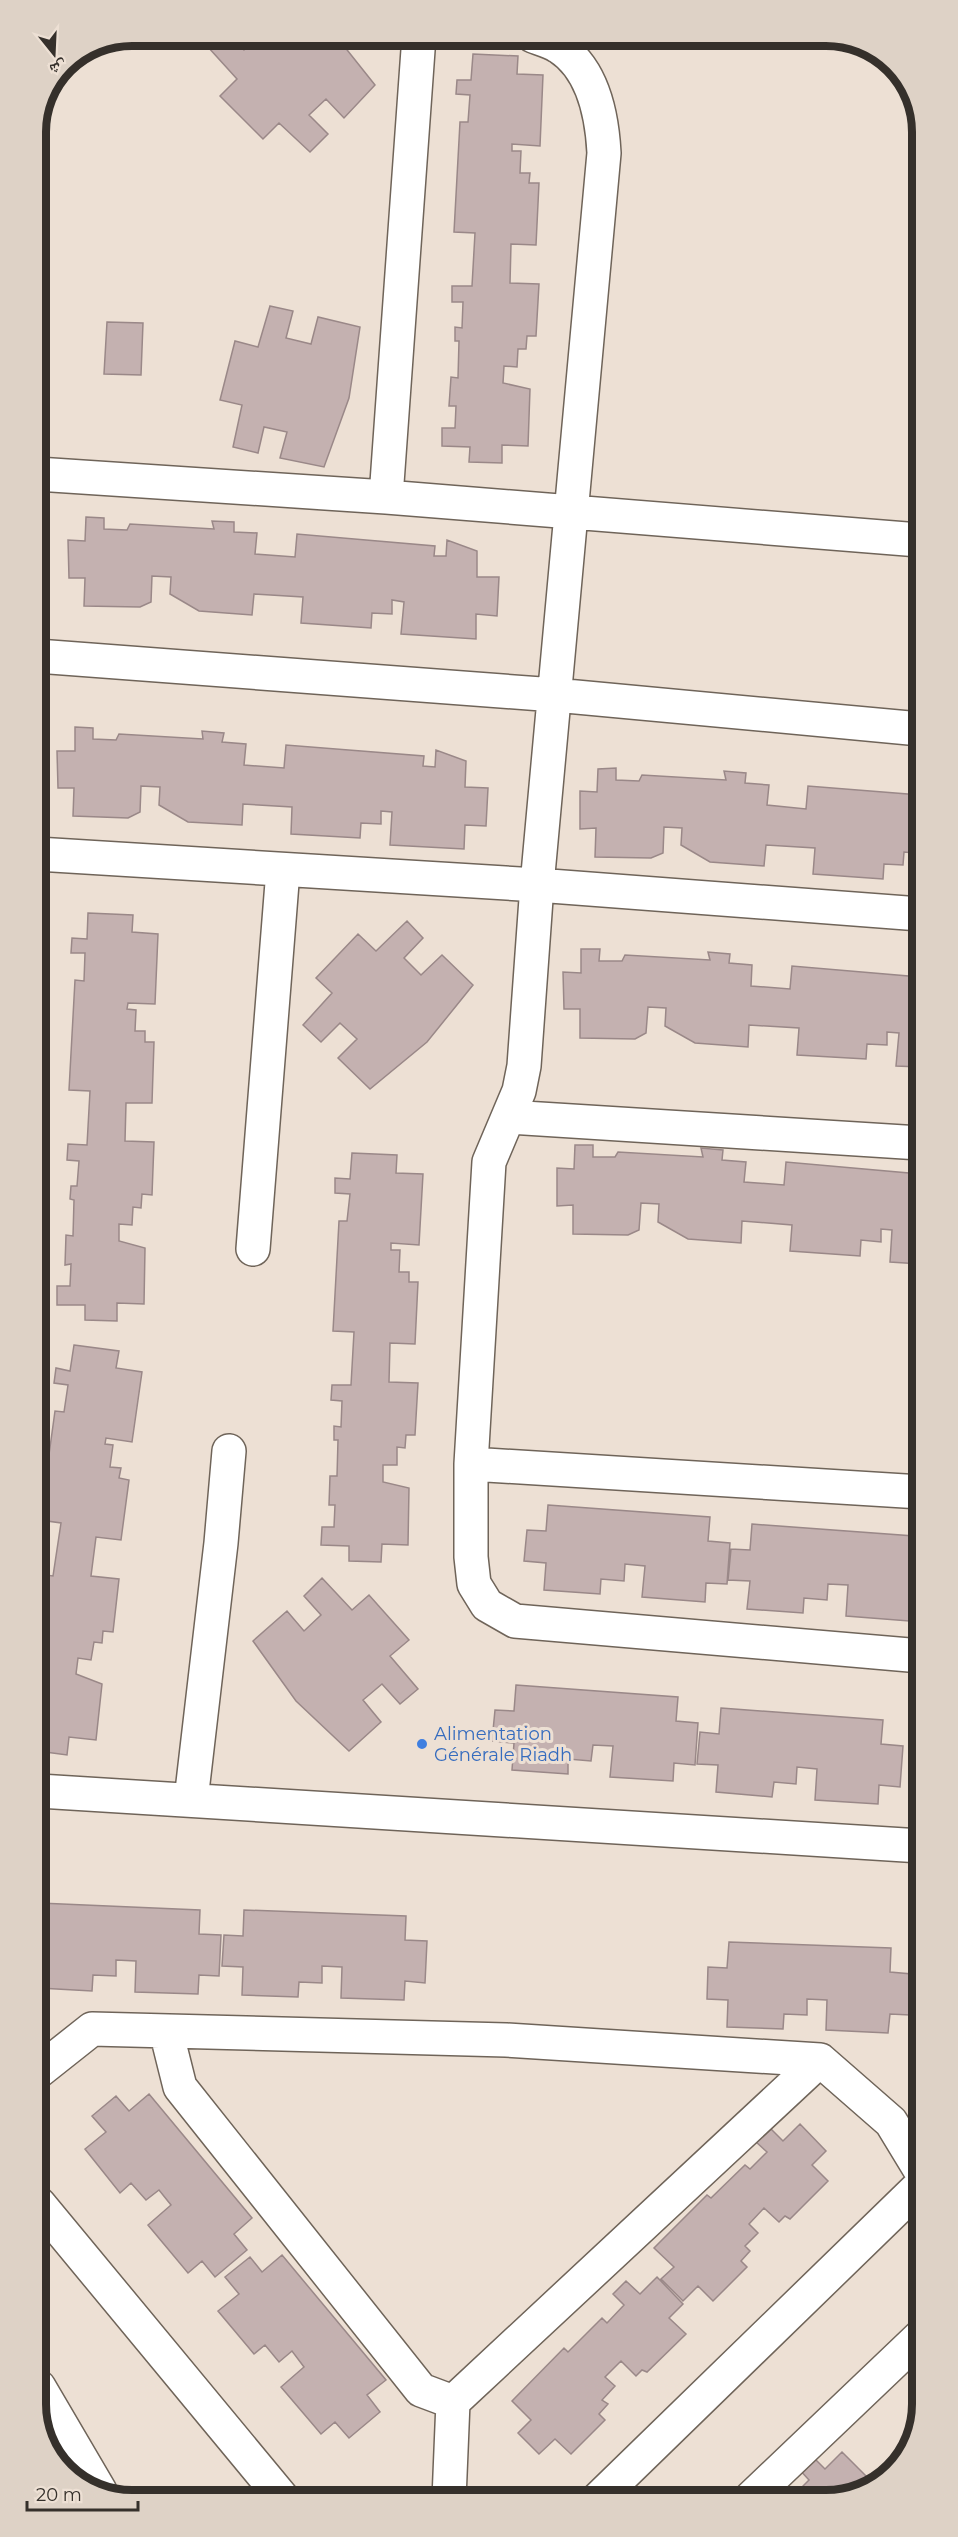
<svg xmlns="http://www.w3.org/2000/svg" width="958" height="2537" font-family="Montserrat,'Noto Naskh Arabic',sans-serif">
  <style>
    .building { fill: #c4b1b0; stroke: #9a8888; stroke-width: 1.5 }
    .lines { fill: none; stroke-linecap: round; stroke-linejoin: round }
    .minor-casing { stroke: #6f6459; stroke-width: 36 }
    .minor { stroke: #fff; stroke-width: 33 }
    .shop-dot { fill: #3f7fe0; stroke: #ede0d4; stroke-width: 2 }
    .labels { text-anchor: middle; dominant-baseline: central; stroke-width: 6; stroke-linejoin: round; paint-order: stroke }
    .shop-label { font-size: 18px; fill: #366cbe; stroke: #ede0d4; text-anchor: start }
    .rim { fill: none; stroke: #35302b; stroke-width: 8 }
  </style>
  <rect width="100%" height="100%" fill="#ede0d4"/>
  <path class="building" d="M219,36H230L244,50L259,36H336L375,85L344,118L326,99L309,115L328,134L310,152L279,123L263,139L220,96L237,79L208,47Z
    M473,54L518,56L517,74L543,75L540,146L512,144V151H521L520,173H530L529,183H539L536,245L511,244L510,283L539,284L536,336H527L526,349H518L517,367L504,366L503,383L530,389L528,446L502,445V463L469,462L470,447L442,446V428H455L456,406H449L451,377L458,378L459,341H455V327L462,328L463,302H452V286H472L475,233L454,232L460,122H468L470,95L456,94L457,80H471Z
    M270,306L293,311L286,338L311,344L318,317L360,327L349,398L324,467L280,458L287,432L264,427L258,453L233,447L242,405L220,400L235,341L258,347Z
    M107,322L143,323L141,375L104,374Z
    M86,517L104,518V529L127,530L130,524L214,529L212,521L234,522V532L257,533L255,554L295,557L297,534L435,546L434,556H446L447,540L477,551V577H499L497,616L476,614V639L401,634L404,602L392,600V614L372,613L371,628L301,623L303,597L254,594L252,615L199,611L170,594L171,577L152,576L151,602L140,607L84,606L85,578H69L68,540L85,541Z
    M75,727L93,728V739L116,740L119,734L203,739L202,731L224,733L222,742L246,744L244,765L284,768L286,745L424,756L423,766L435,767L436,750L466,761L465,787L488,788L486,826L465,825L464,849L390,845L392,812L381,811V824L361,823L360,838L291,834L292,807L243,804L242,825L188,822L159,805L160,787L141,786L140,812L128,818L73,816L74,788H58L57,751H75Z
    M616,768V780L639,781L642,775L726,780L724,771L746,773L745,783L769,785L767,805L806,809L808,786L920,795V886L912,885L915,853L904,852L903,865L884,864L883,879L813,874L815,848L766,845L764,866L710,862L681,845L682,828L664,827L663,853L651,858L595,857L596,828L580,829V791L597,792L598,769Z
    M88,913L133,915L132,932L158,934L155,1004L128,1003L127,1009L136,1010L135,1031H145V1042H154L152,1103H126L125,1141L154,1142L152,1195L142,1194L141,1208L133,1207L132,1225L119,1224V1241L145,1248L144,1304L117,1303V1321L85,1320V1305H57V1286H70L71,1264L65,1265L66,1235L73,1236L74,1200L70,1199L71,1186H77L79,1161L67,1160L68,1144L87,1145L90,1091L69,1090L75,980L84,981L85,953H71L72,938L87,939Z
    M407,921L423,938L404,958L421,975L442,955L473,985L427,1042L370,1089L338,1058L357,1039L340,1023L321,1042L303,1025L332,993L316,978L358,934L376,951Z
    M581,949H600L599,961H622L625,955L710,960L708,952L730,954L729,963L752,965L751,986L790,989L792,966L920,977V1067L896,1066L899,1033L887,1032V1045L867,1044L866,1059L797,1055L799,1028L749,1025L748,1047L695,1043L665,1026L666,1008L648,1007L646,1033L635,1039L580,1038V1009H564L563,972L581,973Z
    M575,1145H593V1157H615L618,1152L703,1157L701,1148L723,1150L722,1160L746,1162L744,1182L784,1185L786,1162L920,1174V1264L890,1262L892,1230L881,1229V1242L861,1240L860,1256L790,1251L792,1225L742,1221L741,1243L688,1239L658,1222L659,1204L641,1203L639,1230L628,1235L573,1234V1205L557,1206V1168L574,1169Z
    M352,1153L397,1155L396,1173L423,1174L419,1245L391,1243V1250H400L399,1272H409V1282H418L415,1344L390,1343L389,1382L418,1383L415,1435H406L405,1448L397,1447V1465H383V1482L409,1488L408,1545L382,1544L381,1562L349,1561V1546L321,1545L322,1527H334L335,1505H329L330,1476H337L338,1440H334V1426L341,1427L342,1401L331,1400L332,1385H351L354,1332L333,1331L339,1221H347L350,1194L335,1193V1178L350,1179Z
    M74,1345L119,1351L116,1368L142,1372L132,1442L106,1438L105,1444L113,1445L110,1467L121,1468L119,1478L129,1480L121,1540L96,1537L91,1576L119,1579L113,1632L103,1631L102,1643L94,1642L91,1660L78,1658L76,1674L102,1684L96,1740L69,1737L67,1755L38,1751V1616L43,1591L38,1590V1574L53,1576L61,1523L40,1520L55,1411L64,1412L68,1385L54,1383L56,1368L70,1371Z
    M548,1505L710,1517L708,1541L730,1543L727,1584L706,1583L705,1602L642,1597L645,1566L625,1564L624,1581L601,1579L600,1594L544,1590L546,1563L524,1561L527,1530L546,1531Z
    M752,1524L914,1536L912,1560L921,1561V1602H910L909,1621L846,1616L848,1585L828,1584L827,1600L804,1598L803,1613L747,1609L750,1581L728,1580L731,1549L750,1550Z
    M322,1578L352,1610L369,1595L409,1640L390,1656L418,1689L400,1704L382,1684L363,1700L381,1722L349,1751L296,1701L253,1641L287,1611L304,1631L321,1615L304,1596Z
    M516,1685L678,1697L676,1721L698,1723L695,1765L674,1763L673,1781L610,1777L613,1746L593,1745L591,1761L568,1759V1774L512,1770L514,1743L492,1741L495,1710L514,1711Z
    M721,1708L883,1720L881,1744L903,1746L900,1787L879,1785L878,1804L815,1800L817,1769L797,1767L796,1784L774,1782L772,1797L716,1792L718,1765L697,1764L700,1732L719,1734Z
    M39,1903L200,1910L199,1934L221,1935L219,1976L199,1975L198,1994L135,1992L136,1961L116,1960V1976L93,1975L92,1991L39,1988Z
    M244,1910L406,1916L405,1940L427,1941L425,1983L405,1981L404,2000L341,1998L342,1967L322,1966V1983L299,1982L298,1997L242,1995L243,1967L222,1966L224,1935L243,1936Z
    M729,1942L891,1948L890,1972L912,1974L910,2015L890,2014L888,2033L826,2030L827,2000L807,1999V2015L784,2014L783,2029L727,2027L728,2000L707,1999L708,1967L727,1968Z
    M149,2094L252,2218L234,2234L247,2250L215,2277L202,2261L188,2273L148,2225L171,2205L159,2190L146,2200L131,2183L120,2193L85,2149L106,2132L92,2116L116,2096L129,2111Z
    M800,2124L826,2151L812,2165L828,2181L790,2219L785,2216L779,2222L764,2208L749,2224L758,2233L745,2246L750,2251L741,2261L747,2267L713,2301L698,2286L683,2301L661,2279L674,2267L654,2248L707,2195L711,2198L745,2165L750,2169L767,2152L755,2141L769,2127L783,2141Z
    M282,2255L386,2380L367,2395L380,2412L349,2438L335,2422L321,2434L281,2387L304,2367L292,2351L279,2362L265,2345L254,2354L218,2311L239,2294L225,2277L250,2257L262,2272Z
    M657,2277L683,2304L669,2318L686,2334L647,2372L642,2370L636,2376L621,2361L605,2377L615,2386L602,2400L608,2404L599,2414L605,2420L571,2454L555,2439L539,2454L518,2433L531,2420L512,2401L564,2348L568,2352L602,2318L607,2323L624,2305L613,2294L626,2281L640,2294Z
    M842,2452L868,2478L854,2492L856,2494L850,2498H781L787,2492L792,2497L809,2480L798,2468L811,2455L825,2469Z"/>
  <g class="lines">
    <defs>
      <path id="minor" d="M533,36C541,39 552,42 559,47C593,69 602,115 604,153L537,885L524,1066L519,1091L489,1162L471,1464V1557L474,1584L487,1605L515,1621L921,1656
        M37,474L386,497L919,540
        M386,497L419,36
        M37,656L555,695L920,729
        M37,854L537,885L920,914
        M508,1117L920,1143
        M253,1249L283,870
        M471,1464L921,1492
        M39,1791L921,1846
        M191,1800L221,1543L229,1451
        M166,2031L180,2087L421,2390L453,2402
        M39,2071L92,2029L506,2040L820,2060L891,2122L922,2173
        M39,2204L284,2500
        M39,2387L100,2491
        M751,2498L922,2335
        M449,2499L453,2402L820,2060
        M598,2499L922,2184"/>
    </defs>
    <use href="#minor" class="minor-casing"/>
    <use href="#minor" class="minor"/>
  </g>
  <circle class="shop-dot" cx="422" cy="1744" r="6"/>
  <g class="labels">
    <g class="shop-label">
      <text x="434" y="1734">Alimentation<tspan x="434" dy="21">Générale Riadh</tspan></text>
    </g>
  </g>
  <path d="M0 0H958V2537H0ZM132 46H826A86 86 0 0 1 912 132V2404A86 86 0 0 1 826 2490H132A86 86 0 0 1 46 2404V132A86 86 0 0 1 132 46Z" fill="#ded2c6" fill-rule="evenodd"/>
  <path class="rim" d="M132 46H826A86 86 0 0 1 912 132V2404A86 86 0 0 1 826 2490H132A86 86 0 0 1 46 2404V132A86 86 0 0 1 132 46Z"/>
  <g transform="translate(54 54) rotate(162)" stroke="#ede0d4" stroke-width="4.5" paint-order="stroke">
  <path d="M0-4.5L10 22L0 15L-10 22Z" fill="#35302b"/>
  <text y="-9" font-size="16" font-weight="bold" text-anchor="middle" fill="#35302b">ش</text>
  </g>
  <path d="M27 2501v9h111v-9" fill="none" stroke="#35302b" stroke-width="3"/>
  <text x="36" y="2501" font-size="18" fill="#35302b" stroke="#ede0d4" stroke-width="4.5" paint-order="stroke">20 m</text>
</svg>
